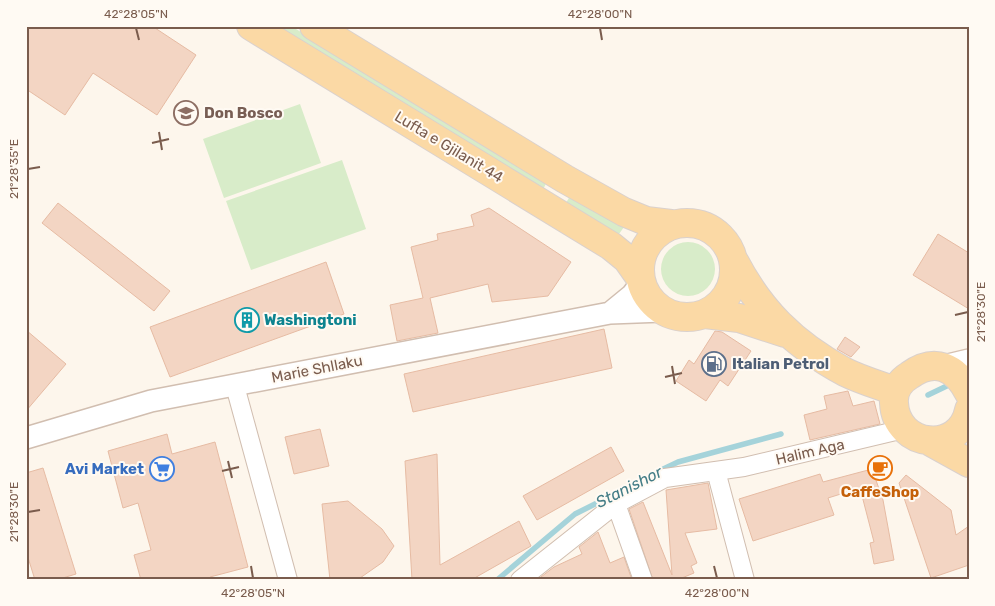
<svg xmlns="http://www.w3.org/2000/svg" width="995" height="606" font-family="Rubik,sans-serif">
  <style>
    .green { fill: #d8ecc9 }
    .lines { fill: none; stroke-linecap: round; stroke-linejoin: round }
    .stream { stroke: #a5d3da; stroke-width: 5.5 }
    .building { fill: #f3d5c3; stroke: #e6bba3 }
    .minor-casing { stroke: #d1beb0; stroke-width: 20 }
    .tertiary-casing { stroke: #d1beb0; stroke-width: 24 }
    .secondary-casing { stroke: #d6c0b0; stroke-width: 28 }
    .primary-casing { stroke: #dad1cd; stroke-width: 30 }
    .minor { stroke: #fff; stroke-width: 18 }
    .tertiary { stroke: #fff; stroke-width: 21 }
    .secondary { stroke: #fff; stroke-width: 25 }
    .primary { stroke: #fbd9a5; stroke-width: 28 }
    .ticks { fill: none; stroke: #7a5c4d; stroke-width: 2 }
    .labels { text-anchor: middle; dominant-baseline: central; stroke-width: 4; stroke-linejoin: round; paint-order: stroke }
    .education-label { font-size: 15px; font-weight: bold; fill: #785e54; stroke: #fffaf3; text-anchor: start }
    .street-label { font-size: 15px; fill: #7a5c4d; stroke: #fffaf3 }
    .culture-label { font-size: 15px; font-weight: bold; fill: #0d838f; stroke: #fffaf3; text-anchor: start }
    .service-label { font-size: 15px; font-weight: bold; fill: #4e5e75; stroke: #fffaf3; text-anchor: start }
    .shop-label { font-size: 15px; font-weight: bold; fill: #366cbe; stroke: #fffaf3; text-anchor: end }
    .food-label { font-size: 15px; font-weight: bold; fill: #c56008; stroke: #fffaf3 }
    .water-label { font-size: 16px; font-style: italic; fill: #437c86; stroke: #fffaf3 }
    .neatline { fill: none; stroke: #7a5c4d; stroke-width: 2 }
    .ticks-label { font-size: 12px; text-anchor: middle; fill: #7a5c4d }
  </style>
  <rect width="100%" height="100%" fill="#fdf6ec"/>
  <path class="green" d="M272,26H291L547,181L543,190Z
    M300,104L321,163L224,198L203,139Z
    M342,160L366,229L251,270L226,201Z
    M570,196L624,227L619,234L566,203Z
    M661 269a27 27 0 1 1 54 0a27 27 0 1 1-54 0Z"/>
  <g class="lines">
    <path class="stream" d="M928,395L953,383
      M657,472L678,462L781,434
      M497,580L575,514L649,477"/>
  </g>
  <path class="building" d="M26,26H152L196,55L157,115L93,73L65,115L26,89Z
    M58,203L170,291L154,311L42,223Z
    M489,208L571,262L548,296L492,302L488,284L430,298L438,333L397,341L390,305L423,298L411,247L438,240L437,234L474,226L471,215Z
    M938,234L969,253V309L913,275Z
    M326,262L344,314L170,377L150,327Z
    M604,329L612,368L413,412L404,374Z
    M26,330L66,364L26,411Z
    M715,331L722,332L751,351L728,386L720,380L706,401L676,381L689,360L694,364Z
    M845,337L860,347L851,357L837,349Z
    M848,391L853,406L874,401L880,424L810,440L804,415L827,409L824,396Z
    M320,429L329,466L294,474L285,437Z
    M167,434L172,454L215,442L248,567L210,577V580H141L134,555L151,550L138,503L123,508L108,451Z
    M611,447L624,471L537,520L523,496Z
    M437,454L440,565L519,521L531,546L471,580H412L405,461Z
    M43,468L76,574L56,580H35L26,551V473Z
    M872,469L883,500L894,560L874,564L870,543L874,542L860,488L828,498L834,515L753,541L739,499L820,474L823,482Z
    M906,475L951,510L956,535L969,526V565L931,578L899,483Z
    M708,483L717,529L685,533L697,563L691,566L694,573L677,580H653L629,509L643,502L672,575L666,490Z
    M348,501L382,529L394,546L383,562L360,578L330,580L322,504Z
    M598,532L610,563L624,557L632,580H537L554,567L582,554L579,547Z"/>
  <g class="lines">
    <defs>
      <path id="minor" d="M235,386L288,580
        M716,471L745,580
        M616,504L643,580
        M520,580L616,504L665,478L744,467L904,429"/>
      <path id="tertiary" d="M610,313L632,295L641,283
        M26,438L151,401L610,313L663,311"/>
      <path id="secondary" d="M944,368L969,362"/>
      <path id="primary" d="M251,26L611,246L627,259L639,276
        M314,26L565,179L624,212L646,221L671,224
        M640 270a47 47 0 1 1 94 0a47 47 0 1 1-94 0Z
        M733,259C759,310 793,344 845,372C861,380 879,385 895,391
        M705,314L739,318L785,333
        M969,393C956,367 935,357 910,375C900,381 893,391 894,403C896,448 960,455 969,410
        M931,442L969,463"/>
    </defs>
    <use href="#minor" class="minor-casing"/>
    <use href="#tertiary" class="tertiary-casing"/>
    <use href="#secondary" class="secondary-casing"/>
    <use href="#primary" class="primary-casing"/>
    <use href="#minor" class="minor"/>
    <use href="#tertiary" class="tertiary"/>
    <use href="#secondary" class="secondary"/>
    <use href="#primary" class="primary"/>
  </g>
  <path class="ticks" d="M136,28L139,40M600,28L602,40M159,132L162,150M152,143L169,139M28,169L40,167M955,315L968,312M672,366L675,384M665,377L682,373M228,461L232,478M222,471L239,467M28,512L40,510M251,566L253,578M714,566L717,578"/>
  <defs>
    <symbol id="school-ring" viewBox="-11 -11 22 22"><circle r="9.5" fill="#fffaf3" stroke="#8d6e63" stroke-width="1.5"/><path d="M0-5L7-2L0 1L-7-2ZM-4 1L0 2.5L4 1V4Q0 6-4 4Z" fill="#8d6e63"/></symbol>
    <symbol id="building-ring" viewBox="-11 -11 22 22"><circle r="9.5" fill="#fffaf3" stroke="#0f9aa8" stroke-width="1.5"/><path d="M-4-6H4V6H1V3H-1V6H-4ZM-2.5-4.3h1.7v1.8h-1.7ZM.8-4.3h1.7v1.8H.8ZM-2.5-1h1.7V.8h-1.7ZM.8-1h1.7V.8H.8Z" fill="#0f9aa8"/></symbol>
    <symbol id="fuel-ring" viewBox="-11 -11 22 22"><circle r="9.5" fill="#fffaf3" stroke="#5c6f8a" stroke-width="1.5"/><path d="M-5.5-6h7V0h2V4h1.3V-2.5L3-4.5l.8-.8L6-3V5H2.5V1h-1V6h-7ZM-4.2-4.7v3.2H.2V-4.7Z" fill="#5c6f8a"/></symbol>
    <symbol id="cafe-ring" viewBox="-11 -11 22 22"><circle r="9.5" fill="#fffaf3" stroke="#e8710a" stroke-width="1.5"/><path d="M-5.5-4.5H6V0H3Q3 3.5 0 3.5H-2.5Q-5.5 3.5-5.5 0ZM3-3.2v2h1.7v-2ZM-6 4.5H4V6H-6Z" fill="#e8710a"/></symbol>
    <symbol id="supermarket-ring" viewBox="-11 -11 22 22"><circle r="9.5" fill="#fffaf3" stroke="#3f7fe0" stroke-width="1.5"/><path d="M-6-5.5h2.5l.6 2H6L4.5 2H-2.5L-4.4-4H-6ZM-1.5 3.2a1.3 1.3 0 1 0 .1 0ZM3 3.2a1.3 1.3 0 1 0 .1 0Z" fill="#3f7fe0"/></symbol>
  </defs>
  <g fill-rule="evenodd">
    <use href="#school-ring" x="172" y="99" width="28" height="28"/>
    <use href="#building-ring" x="233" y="306" width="28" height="28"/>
    <use href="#fuel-ring" x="700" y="350" width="28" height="28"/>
    <use href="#cafe-ring" x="866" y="454" width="28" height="28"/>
    <use href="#supermarket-ring" x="148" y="455" width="28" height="28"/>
  </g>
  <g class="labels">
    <g class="education-label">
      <text x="204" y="113">Don Bosco</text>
    </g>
    <g class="street-label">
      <text transform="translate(449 147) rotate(31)">Lufta e Gjilanit 44</text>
      <text transform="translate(317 369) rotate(-11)">Marie Shllaku</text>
      <text transform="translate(810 452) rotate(-13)">Halim Aga</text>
    </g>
    <g class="culture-label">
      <text x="264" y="320">Washingtoni</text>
    </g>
    <g class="service-label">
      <text x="732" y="364">Italian Petrol</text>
    </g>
    <g class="shop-label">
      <text x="144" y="469">Avi Market</text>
    </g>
    <g class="food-label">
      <text x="880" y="492">CaffeShop</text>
    </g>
    <g class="water-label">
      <text transform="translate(629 487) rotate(-27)">Stanishor</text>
    </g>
  </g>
  <rect width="995" height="606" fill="none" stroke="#fffaf3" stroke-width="55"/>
  <rect x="28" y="28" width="940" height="550" class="neatline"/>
  <g class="ticks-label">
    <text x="136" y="18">42°28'05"N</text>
    <text x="600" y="18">42°28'00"N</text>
    <text transform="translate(14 169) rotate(-90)" y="4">21°28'35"E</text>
    <text transform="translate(981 312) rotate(-90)" y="4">21°28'30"E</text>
    <text transform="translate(14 512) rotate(-90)" y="4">21°28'30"E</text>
    <text x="253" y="597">42°28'05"N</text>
    <text x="717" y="597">42°28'00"N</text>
  </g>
</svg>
